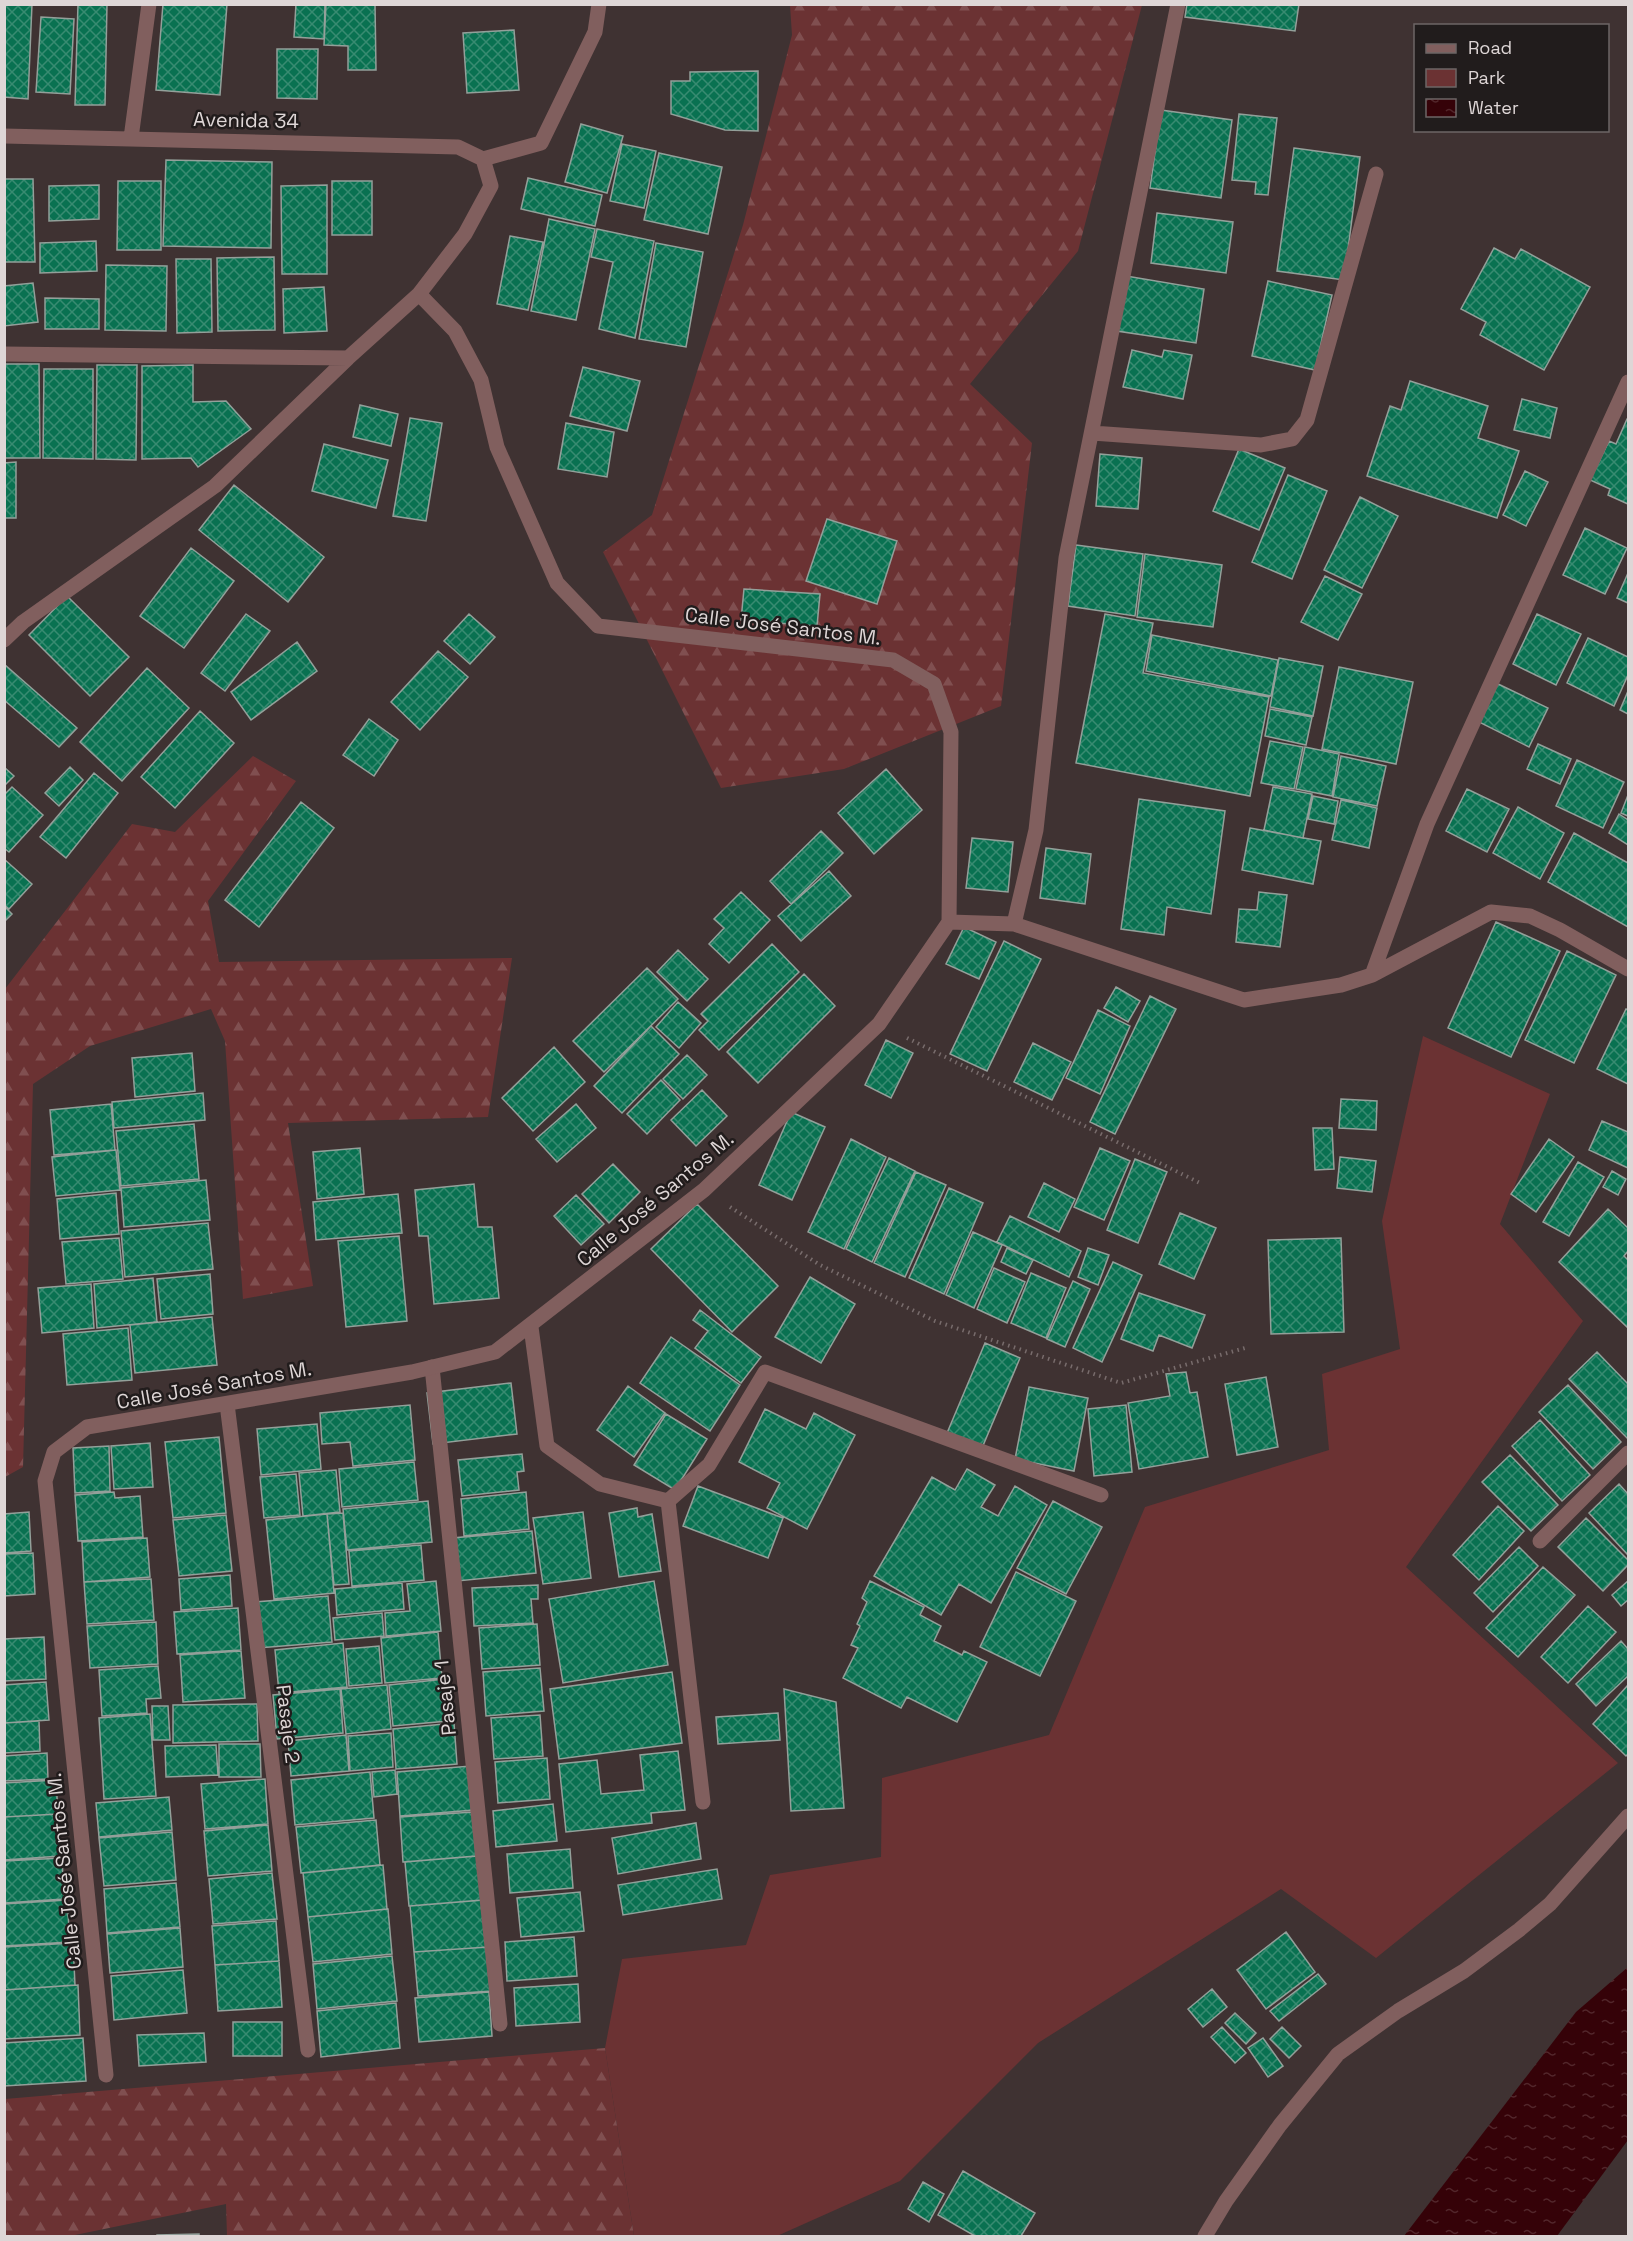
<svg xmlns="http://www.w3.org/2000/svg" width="1633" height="2241" font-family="'Space Grotesk',sans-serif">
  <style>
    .green { fill: #6b3233 }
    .forest { fill: url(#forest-firs) }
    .water { fill: url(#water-ripples) }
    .building { fill: url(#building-cross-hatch); stroke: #93a09a; stroke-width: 1.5 }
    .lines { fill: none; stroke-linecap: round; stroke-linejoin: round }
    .path { stroke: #786c6c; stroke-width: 4; stroke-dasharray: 1.5 4.5; stroke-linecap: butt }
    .lane { stroke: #815f5e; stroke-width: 15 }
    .street { stroke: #815f5e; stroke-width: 15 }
    .labels { text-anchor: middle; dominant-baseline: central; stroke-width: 5; stroke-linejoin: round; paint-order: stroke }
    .street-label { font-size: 20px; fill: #ded6d6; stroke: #211c1c }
  </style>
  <defs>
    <pattern id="forest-firs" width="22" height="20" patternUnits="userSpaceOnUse" patternTransform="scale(1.5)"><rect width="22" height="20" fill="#6b3233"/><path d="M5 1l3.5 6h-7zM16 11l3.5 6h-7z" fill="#804f50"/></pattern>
    <pattern id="water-ripples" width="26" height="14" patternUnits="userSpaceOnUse" patternTransform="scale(1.5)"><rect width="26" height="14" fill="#350208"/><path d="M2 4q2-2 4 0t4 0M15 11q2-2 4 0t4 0" fill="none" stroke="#52262b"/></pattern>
    <pattern id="building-cross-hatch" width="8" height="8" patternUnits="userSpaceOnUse" patternTransform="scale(1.5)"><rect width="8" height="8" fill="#097151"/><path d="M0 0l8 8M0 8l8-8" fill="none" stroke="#388b71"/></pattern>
  </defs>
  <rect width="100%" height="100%" fill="#3f3232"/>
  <path class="green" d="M1423,1036L1550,1094L1500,1224L1583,1321L1406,1567L1618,1763L1376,1958L1281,1889L1038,2043L900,2181L777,2236H634L605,2048L622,1959L746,1945L770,1875L881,1857L882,1778L1049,1735L1145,1507L1329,1450L1322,1374L1400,1349L1382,1221Z"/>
  <path class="forest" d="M790,5H1142L1078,251L970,384L1032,443L1001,706L844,769L721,788L603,552L652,515L743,225L792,35Z
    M253,756L296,781L208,901L219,962L512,958L488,1117L288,1123L313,1286L243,1299L225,1041L211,1009L90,1046L33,1084L23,1467L5,1477V989L132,824L175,832Z
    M605,2048L634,2236H227L226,2204L70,2236H5V2099Z"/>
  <path class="water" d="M1628,1967V2140L1557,2236H1404L1576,2012Z"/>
  <path class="building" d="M4,4H32L28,99L4,97Z
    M78,4H107L105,105H75Z
    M163,4H227L220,95L156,90Z
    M296,4H325L324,39L294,37Z
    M326,4H375L376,70H348V46L324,45Z
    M1187,4H1299L1295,31L1185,17Z
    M41,17L74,19L70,94L36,92Z
    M514,30L519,90L467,93L463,33Z
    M277,49H318L317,99L277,98Z
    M758,71V131L725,130L671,114V81H690V72Z
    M1161,110L1232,120L1221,198L1150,188Z
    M1239,114L1277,118L1268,195L1255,194L1256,182L1232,180Z
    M581,124L623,136L607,193L565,182Z
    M622,144L656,151L644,208L610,201Z
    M1294,148L1360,157L1344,280L1277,271Z
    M659,153L722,167L708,234L644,220Z
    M166,160L272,162L271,248L163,246Z
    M528,178L602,195L595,226L521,209Z
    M4,179H33L35,262H4Z
    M118,181H161V250H117Z
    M332,181H372V235H332Z
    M99,185V219L49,221V186Z
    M327,185V274H282L281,186Z
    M1157,213L1233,222L1226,273L1151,263Z
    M549,219L595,229L576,320L531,311Z
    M597,229L654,241L635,338L599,329L613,262L591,257Z
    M510,236L543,242L528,310L497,304Z
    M96,241L97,271L40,273V243Z
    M656,243L703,252L686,347L639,339Z
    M1494,248L1515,259L1521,249L1590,287L1544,370L1480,335L1486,322L1461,309Z
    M274,257L275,330L218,331L217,258Z
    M176,259H211L212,332L177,333Z
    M106,265L167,266L166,331L105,330Z
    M1126,276L1204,289L1196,343L1117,331Z
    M1268,281L1332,295L1315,370L1252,356Z
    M33,283L38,322L4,326V286Z
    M324,287L327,331L284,333L283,289Z
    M45,298L99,299V329H45Z
    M1132,350L1162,357L1164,350L1192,355L1183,399L1123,387Z
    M4,364H39L40,458H4Z
    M97,365H137L136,460L96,459Z
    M193,365V402L226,401L251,429L198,467L191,458L142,459V366Z
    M583,367L640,381L627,431L570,416Z
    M44,369H93V459L43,458Z
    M1410,381L1488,406L1478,438L1519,451L1497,518L1367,476L1390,406L1401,410Z
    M1522,399L1557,408L1550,438L1514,430Z
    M360,405L398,414L391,446L353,437Z
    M410,418L442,423L426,521L393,516Z
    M1627,419H1628V504L1608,495L1610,489L1590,480L1609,441L1616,444Z
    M566,423L614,432L607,477L558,469Z
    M324,444L388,460L376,508L312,491Z
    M1239,449L1285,468L1259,530L1213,511Z
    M1100,454L1142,458L1138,509L1096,506Z
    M16,462V518H4V463Z
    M1525,471L1548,482L1526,526L1503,515Z
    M1288,475L1327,491L1292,579L1252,562Z
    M234,485L324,557L288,602L199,530Z
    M1360,497L1398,516L1362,588L1324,570Z
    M827,519L897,541L877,604L806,581Z
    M1585,528L1627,548L1605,594L1563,575Z
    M1076,545L1143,554L1135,616L1068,606Z
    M191,548L234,581L184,648L140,616Z
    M1145,554L1222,565L1213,627L1137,617Z
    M1628,573V603L1617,598Z
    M1325,576L1362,594L1338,640L1301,622Z
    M744,589L820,594L817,626L741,620Z
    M67,596L129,657L90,696L29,635Z
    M246,614L270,631L225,691L201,673Z
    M469,614L495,637L470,664L444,641Z
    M1105,614L1153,623L1143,673L1269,697L1250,796L1076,763Z
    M1537,614L1581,634L1556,685L1513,664Z
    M1152,635L1278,660L1271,696L1146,671Z
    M1588,638L1628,657V675L1614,706L1567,683Z
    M297,642L317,671L251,720L231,692Z
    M438,651L468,677L420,730L391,702Z
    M1279,658L1323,666L1313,716L1270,707Z
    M4,664L77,728L59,747L4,700Z
    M1339,667L1413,682L1396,764L1322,749Z
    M147,668L189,708L122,781L80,742Z
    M1496,683L1548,708L1529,747L1477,721Z
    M1628,691V714L1620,710Z
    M1270,709L1312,717L1306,745L1265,736Z
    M200,711L234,743L175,808L141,777Z
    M369,719L398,740L374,776L343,755Z
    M1270,741L1303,747L1294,789L1261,783Z
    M1538,744L1571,759L1560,784L1527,769Z
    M1305,747L1339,754L1332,796L1296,789Z
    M1341,756L1386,766L1377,806L1333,797Z
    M1577,760L1624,782L1603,828L1556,806Z
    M4,767L14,776L4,786Z
    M70,767L83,780L59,806L45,793Z
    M886,769L922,810L874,854L838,813Z
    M94,773L118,793L66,858L40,837Z
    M12,787L43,815L9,852L4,848V795Z
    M1273,787L1312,794L1303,838L1264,830Z
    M1467,789L1509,809L1487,852L1446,831Z
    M1628,795V816L1621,813Z
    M1313,796L1338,801L1334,824L1308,819Z
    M1139,799L1225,811L1211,914L1167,907L1164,935L1121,929Z
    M1341,800L1377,808L1369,848L1332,840Z
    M301,802L334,828L259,927L225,900Z
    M1518,807L1564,833L1540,879L1493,853Z
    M1619,814L1628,820V845L1609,833Z
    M1250,828L1321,841L1313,884L1242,870Z
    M821,831L843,853L791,904L770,881Z
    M1574,833L1628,863V927L1548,882Z
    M972,838L1013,842L1008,892L966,888Z
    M1046,848L1091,854L1085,904L1040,898Z
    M4,859L32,884L9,909L4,905Z
    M829,871L851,896L801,941L778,916Z
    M741,892L770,920L729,963L709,944L724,928L714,919Z
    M1259,892L1287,895L1280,947L1236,942L1239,909L1257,910Z
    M4,906L12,914L4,922Z
    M1496,922L1560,951L1511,1057L1448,1028Z
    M964,927L996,942L979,979L946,964Z
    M1004,941L1041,959L987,1071L950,1054Z
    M772,944L799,972L719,1050L699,1030L708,1021L701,1014Z
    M678,950L708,979L687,1001L657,972Z
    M1567,951L1616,975L1574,1063L1525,1040Z
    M647,968L678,999L604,1072L573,1041Z
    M804,974L835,1006L758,1083L727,1052Z
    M1116,987L1140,1001L1128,1022L1104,1008Z
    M1150,996L1176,1009L1115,1134L1090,1122Z
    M678,1002L701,1023L679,1048L656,1027Z
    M1626,1009L1628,1010V1084L1597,1069Z
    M1098,1010L1130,1026L1100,1094L1066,1078Z
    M651,1026L679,1054L622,1113L594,1086Z
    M886,1040L913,1053L891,1098L865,1085Z
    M1033,1043L1071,1062L1052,1100L1014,1082Z
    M554,1047L585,1082L533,1131L502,1098Z
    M192,1053L195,1091L135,1097L132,1058Z
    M687,1055L707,1075L683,1099L663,1079Z
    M661,1080L680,1100L647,1134L627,1114Z
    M702,1090L727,1116L696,1146L671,1120Z
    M203,1093L205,1120L114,1128L112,1102Z
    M1341,1099L1377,1101L1376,1130L1339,1128Z
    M111,1104L115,1150L54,1155L50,1110Z
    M576,1104L596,1128L557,1162L536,1139Z
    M791,1112L825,1127L792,1200L759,1185Z
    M1602,1121L1628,1132V1168L1589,1150Z
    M194,1124L199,1179L121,1186L116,1131Z
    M1313,1128H1332L1334,1169L1315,1170Z
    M851,1139L886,1157L844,1249L808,1232Z
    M1549,1139L1574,1157L1536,1212L1511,1194Z
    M360,1148L364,1194L317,1199L313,1152Z
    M1100,1148L1130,1161L1104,1220L1074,1207Z
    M116,1150L120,1190L56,1196L52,1157Z
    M1340,1157L1376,1161L1372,1192L1337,1188Z
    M889,1158L915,1171L872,1262L846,1249Z
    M1135,1159L1167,1172L1138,1243L1107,1230Z
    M1578,1162L1604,1177L1569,1236L1543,1222Z
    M613,1164L640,1192L609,1223L582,1194Z
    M1612,1171L1626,1179L1618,1195L1603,1187Z
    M916,1172L946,1185L905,1277L874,1263Z
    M206,1180L210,1220L124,1227L121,1188Z
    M1044,1183L1075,1199L1059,1232L1028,1217Z
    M474,1184L478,1227H492L499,1298L434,1304L428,1236H419L415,1190Z
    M949,1188L983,1203L944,1294L909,1278Z
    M116,1193L119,1234L60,1239L57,1199Z
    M398,1194L402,1233L316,1240L313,1202Z
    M576,1195L604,1224L581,1245L554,1216Z
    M697,1204L778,1286L732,1332L651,1249Z
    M1608,1209L1628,1228V1251L1624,1256L1628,1260V1328L1559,1262Z
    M1180,1213L1216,1228L1194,1279L1159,1264Z
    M1010,1216L1081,1251L1069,1277L997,1242Z
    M208,1223L213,1269L125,1277L121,1231Z
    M973,1232L1002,1245L974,1308L946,1295Z
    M399,1236L407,1321L346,1327L338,1241Z
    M119,1238L123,1279L66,1284L62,1242Z
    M1341,1238L1344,1332L1271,1334L1268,1240Z
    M1007,1248L1033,1260L1026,1274L1001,1262Z
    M1088,1248L1109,1255L1098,1285L1078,1277Z
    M1113,1262L1142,1275L1102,1362L1073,1348Z
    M994,1268L1025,1282L1007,1323L977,1309Z
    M1031,1273L1066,1288L1046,1338L1011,1323Z
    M210,1274L213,1314L161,1319L157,1279Z
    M810,1277L855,1304L821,1363L775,1337Z
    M153,1278L157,1322L97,1328L94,1284Z
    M1073,1281L1090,1289L1065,1347L1047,1339Z
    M91,1284L94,1328L42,1333L38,1288Z
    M1139,1293L1205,1315L1192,1348L1159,1335L1153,1351L1121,1339Z
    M700,1310L761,1357L741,1383L695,1348L708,1331L693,1320Z
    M212,1317L217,1365L135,1373L130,1325Z
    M128,1328L132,1380L67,1385L63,1334Z
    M671,1337L740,1385L710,1431L640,1383Z
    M985,1343L1020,1358L982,1448L947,1433Z
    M1597,1352L1628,1384V1439L1569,1379Z
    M1186,1372L1190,1393L1197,1392L1208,1457L1139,1469L1128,1403L1170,1396L1166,1374Z
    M1266,1377L1278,1447L1237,1455L1225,1384Z
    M511,1383L517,1434L433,1444L427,1393Z
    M1568,1385L1621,1442L1593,1469L1539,1412Z
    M628,1386L665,1413L634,1457L597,1430Z
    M1029,1387L1088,1398L1074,1471L1015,1459Z
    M410,1405L415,1460L353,1466L350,1442L322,1444L320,1413Z
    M1126,1405L1132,1472L1094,1476L1088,1409Z
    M765,1409L806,1429L814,1413L855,1435L807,1529L767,1508L780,1483L739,1462Z
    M666,1414L707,1439L675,1490L634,1465Z
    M1540,1420L1590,1475L1562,1501L1512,1446Z
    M317,1424L321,1469L261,1475L257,1429Z
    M219,1437L226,1513L173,1518L165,1442Z
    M150,1443L153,1487L114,1489L111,1446Z
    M109,1446L110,1491L75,1493L73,1448Z
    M522,1454L524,1471L517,1472L519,1490L462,1496L458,1460Z
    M1510,1455L1558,1505L1531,1531L1482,1482Z
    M414,1462L418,1500L342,1507L339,1469Z
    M967,1469L995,1485L981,1507L998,1516L1015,1486L1047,1505L991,1603L959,1584L941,1615L874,1576L932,1477L955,1490Z
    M336,1470L340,1512L303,1516L299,1473Z
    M296,1474L300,1515L264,1518L260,1477Z
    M1619,1484L1628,1494V1555L1589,1513Z
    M698,1486L783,1518L768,1558L683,1526Z
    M114,1492L115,1498L140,1496L143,1537L78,1541L75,1495Z
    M526,1492L529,1529L464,1536L461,1499Z
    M428,1501L432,1542L347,1550L343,1509Z
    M1053,1501L1102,1527L1066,1594L1017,1568Z
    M1498,1506L1524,1531L1479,1580L1453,1555Z
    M637,1508L638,1517L652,1514L661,1571L619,1577L609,1513Z
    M29,1512L31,1551L4,1553V1514Z
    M583,1512L591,1578L543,1584L533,1518Z
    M343,1513L349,1584L334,1585L327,1514Z
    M327,1514L334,1593L274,1599L266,1520Z
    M226,1515L232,1571L179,1576L173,1520Z
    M1586,1518L1628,1560V1565L1603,1591L1558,1547Z
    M532,1531L536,1573L457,1581L452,1538Z
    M147,1538L150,1577L84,1582L82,1542Z
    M421,1545L424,1580L352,1586L349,1551Z
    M1519,1547L1538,1566L1493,1612L1474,1593Z
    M33,1553L35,1594L4,1596V1554Z
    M1543,1567L1575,1595L1518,1657L1486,1628Z
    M1016,1572L1076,1601L1040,1676L980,1647Z
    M230,1575L232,1606L181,1610L179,1579Z
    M151,1579L154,1620L87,1624L84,1582Z
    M436,1581L441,1631L386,1636L385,1613L410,1611L407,1584Z
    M654,1581L668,1665L563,1683L549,1599Z
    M870,1581L924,1607L920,1615L941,1626L934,1641L962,1655L964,1651L987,1662L957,1722L907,1697L901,1708L843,1678L858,1648L851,1645L860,1626L857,1624L867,1602L862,1598Z
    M1628,1581V1600L1621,1606L1612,1595Z
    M402,1583L404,1609L337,1615L335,1589Z
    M538,1585V1599H531L533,1623L474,1626L472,1588Z
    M328,1596L332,1642L258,1648L255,1602Z
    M1588,1606L1616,1632L1568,1683L1541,1657Z
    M238,1608L241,1650L177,1654L174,1612Z
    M382,1613L384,1636L335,1640L333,1618Z
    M156,1622L158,1664L90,1668L87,1626Z
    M537,1624L540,1665L482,1669L479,1628Z
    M438,1632L442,1678L385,1683L381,1638Z
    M44,1637L46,1679L4,1681V1639Z
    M1621,1641L1628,1649V1676L1596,1706L1576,1684Z
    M343,1643L347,1687L279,1693L275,1650Z
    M379,1646L382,1683L349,1686L346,1649Z
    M241,1651L245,1698L183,1702L180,1655Z
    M158,1666L161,1698L146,1699L147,1713L102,1716L99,1670Z
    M540,1668L544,1711L486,1716L483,1672Z
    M672,1672L682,1743L559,1759L550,1689Z
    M445,1679L448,1721L393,1726L389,1685Z
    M46,1682L49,1720L4,1723V1685Z
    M387,1685L391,1729L346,1734L341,1689Z
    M1628,1685V1754L1626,1756L1593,1724Z
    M340,1689L343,1733L277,1739L273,1695Z
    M784,1689L836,1702L844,1808L791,1811Z
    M257,1704L258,1741L173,1743V1705Z
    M152,1706H168L170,1740H153Z
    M778,1713L780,1740L718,1744L716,1717Z
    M150,1714L156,1796L104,1799L99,1718Z
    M540,1715L543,1756L494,1759L491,1718Z
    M39,1721L40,1751L4,1753V1723Z
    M454,1723L457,1764L396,1769L393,1729Z
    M391,1733L393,1767L350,1771L348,1736Z
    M346,1735L349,1771L291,1776L288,1741Z
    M219,1744H260L261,1777H219Z
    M216,1745L218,1775L166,1777L165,1746Z
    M678,1751L685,1810L651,1813L652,1823L566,1832L559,1764L597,1760L601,1794L644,1790L640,1755Z
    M47,1753L48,1779L4,1781V1756Z
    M547,1758L550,1799L498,1803L495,1762Z
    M471,1766L474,1810L400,1816L397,1772Z
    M395,1770L397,1794L374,1797L372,1772Z
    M370,1772L374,1818L295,1825L291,1780Z
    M265,1779L268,1824L205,1829L201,1784Z
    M56,1780L58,1814L4,1817V1783Z
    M169,1797L172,1830L99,1837L96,1803Z
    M553,1804L557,1841L496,1847L493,1811Z
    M473,1812L476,1856L403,1862L400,1817Z
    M59,1814L61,1856L4,1860V1817Z
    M376,1820L380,1865L301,1873L296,1827Z
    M696,1823L701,1859L618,1874L612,1838Z
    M268,1825L272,1871L208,1876L204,1831Z
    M172,1832L176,1880L104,1886L99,1838Z
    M570,1849L573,1888L510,1893L507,1854Z
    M478,1856L482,1900L409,1906L405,1862Z
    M62,1858L64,1899L4,1903V1861Z
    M383,1865L387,1909L308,1917L303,1873Z
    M717,1869L722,1899L623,1915L618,1885Z
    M272,1873L277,1919L213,1924L209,1879Z
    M176,1883L180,1927L107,1933L104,1889Z
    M580,1892L584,1931L521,1937L517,1898Z
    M67,1900L70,1942L4,1946V1904Z
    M484,1900L488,1947L414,1952L410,1906Z
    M388,1909L392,1954L313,1962L308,1917Z
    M276,1921L279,1961L215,1965L212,1926Z
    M180,1928L183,1967L110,1973L107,1934Z
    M1286,1932L1315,1972L1266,2009L1237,1970Z
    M574,1937L577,1976L507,1981L505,1942Z
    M73,1943L75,1985L4,1990V1947Z
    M488,1947L492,1991L418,1996L414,1952Z
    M392,1956L397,2001L317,2009L313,1964Z
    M279,1961L282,2007L218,2011L215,1965Z
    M183,1970L187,2013L114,2020L111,1976Z
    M1318,1974L1326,1984L1279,2021L1270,2011Z
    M578,1984L580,2022L516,2026L514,1988Z
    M78,1985L80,2035L4,2039V1990Z
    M1212,1989L1227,2007L1203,2027L1188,2009Z
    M489,1992L492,2036L419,2042L415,1998Z
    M396,2003L400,2048L321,2057L317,2011Z
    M1235,2013L1256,2033L1246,2044L1225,2023Z
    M233,2022H282V2056H233Z
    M1222,2027L1246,2053L1235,2063L1211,2037Z
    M1282,2027L1301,2046L1289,2058L1270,2039Z
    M204,2033L206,2062L139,2066L137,2035Z
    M83,2038L86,2081L4,2086V2043Z
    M1263,2038L1283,2066L1268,2077L1248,2048Z
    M963,2171L1035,2213L1021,2236H975L938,2215Z
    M923,2182L944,2194L929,2222L908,2209Z
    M199,2234V2236H157V2235Z"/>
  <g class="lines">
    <path class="path" d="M907,1038L1202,1184
      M730,1207L820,1265L935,1321L1121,1383L1245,1348"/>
    <path class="lane" d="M432,1367L500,2024
      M227,1404L308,2050"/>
    <path class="street" d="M4,136L458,147L483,159
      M131,138L149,4
      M483,159L541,143L595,32L599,4
      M4,354L348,358
      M1092,433L1261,445L1292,439L1307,420L1376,174
      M4,640L23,622L215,486L348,358L419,294L465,234L491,186L483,159
      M949,922L1014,924L1244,1000L1341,985L1372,975L1491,912L1530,916L1560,930L1628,969
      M1014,924L1036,830L1066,558L1178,4
      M1372,975L1427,824L1628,382
      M531,1327L547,1446L600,1484L668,1501
      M668,1501L709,1465L765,1372L1101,1495
      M668,1501L703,1802
      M1540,1541L1628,1453
      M106,2075L45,1481L54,1452L87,1427L412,1372L495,1352L704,1190L879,1024L949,922L951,732L934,684L893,660L598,626L557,583L497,447L481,380L455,331L419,294
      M1205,2236L1226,2201L1280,2125L1338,2054L1398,2011L1464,1971L1519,1930L1550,1904L1628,1816"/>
  </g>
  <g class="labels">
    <g class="street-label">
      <text transform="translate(246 120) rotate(1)">Avenida 34</text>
      <text transform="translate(783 626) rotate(7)">Calle José Santos M.</text>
      <text transform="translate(655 1199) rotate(-40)">Calle José Santos M.</text>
      <text transform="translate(214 1385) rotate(-10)">Calle José Santos M.</text>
      <text transform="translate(445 1698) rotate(-96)">Pasaje 1</text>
      <text transform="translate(288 1724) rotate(83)">Pasaje 2</text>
      <text transform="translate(64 1871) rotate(-96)">Calle José Santos M.</text>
    </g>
  </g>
  <rect width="1633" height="2241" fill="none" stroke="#ded6d6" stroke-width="12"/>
  <rect x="1414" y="24" width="195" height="108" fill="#211c1c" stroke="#6d6666" stroke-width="1.5"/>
  <rect x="1426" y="44" width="30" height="9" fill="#815f5e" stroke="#6d6666" stroke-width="1.5"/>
  <text x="1468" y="54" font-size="18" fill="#ded6d6">Road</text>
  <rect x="1426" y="69" width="30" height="18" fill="#6b3233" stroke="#6d6666" stroke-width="1.5"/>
  <text x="1468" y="84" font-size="18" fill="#ded6d6">Park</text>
  <rect x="1426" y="99" width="30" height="18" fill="url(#water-ripples)" stroke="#6d6666" stroke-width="1.5"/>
  <text x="1468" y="114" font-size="18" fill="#ded6d6">Water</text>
</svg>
